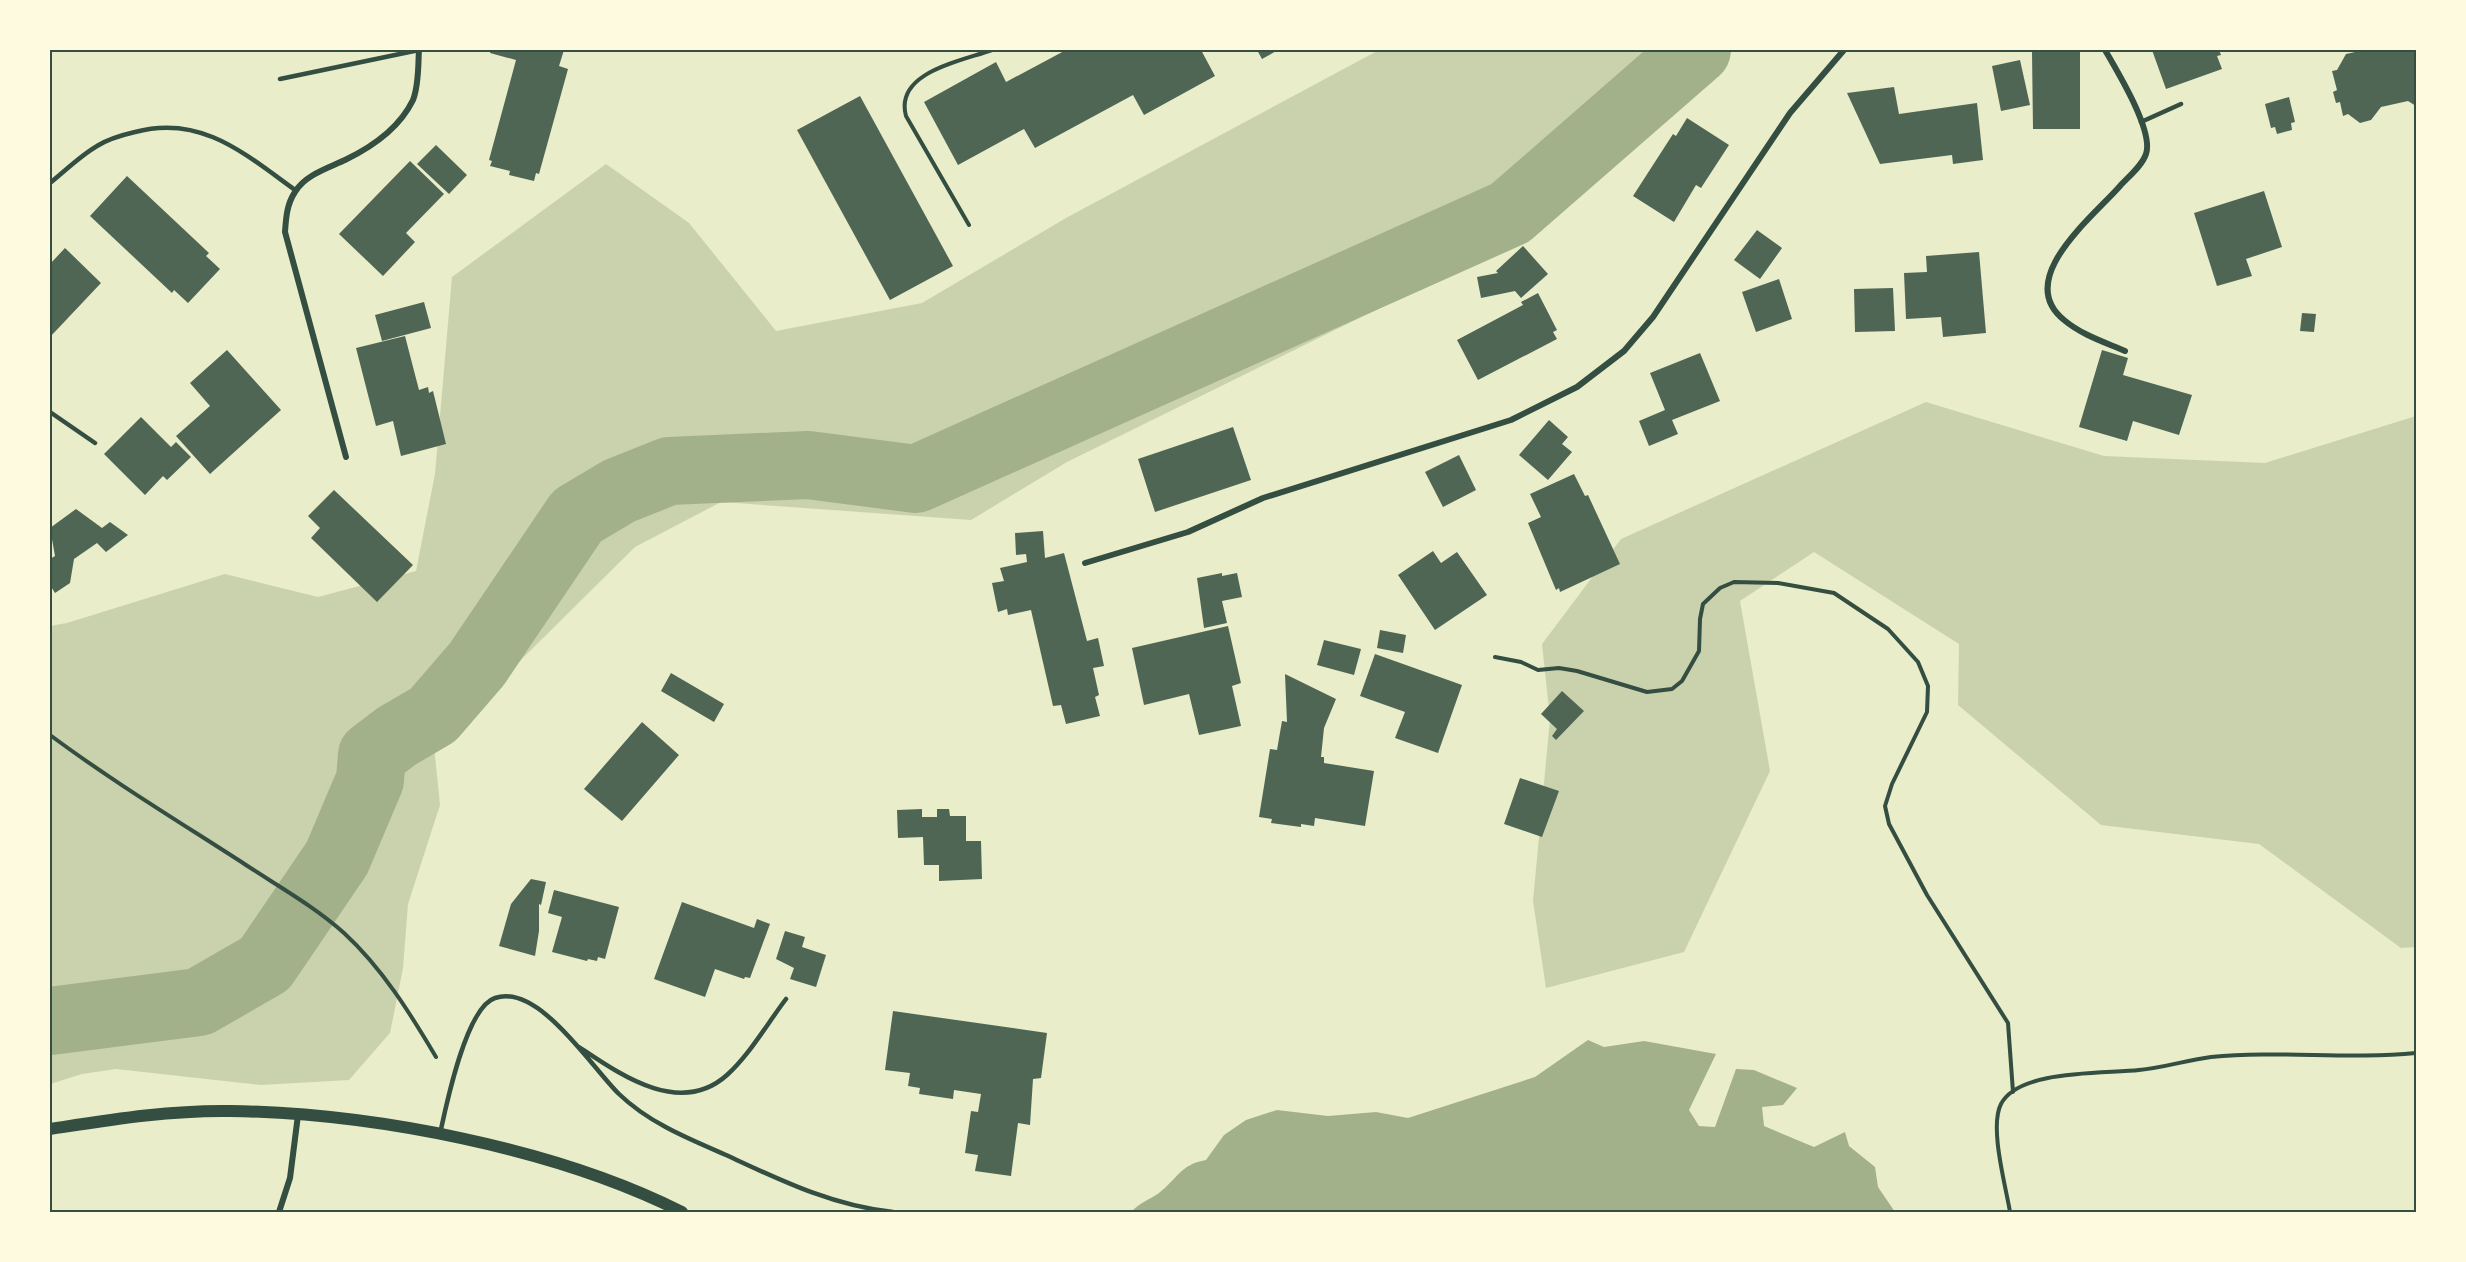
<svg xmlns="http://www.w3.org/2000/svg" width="2466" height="1262" font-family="'Times New Roman',serif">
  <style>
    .green { fill: #cad2ad }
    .water { fill: #a3b18a }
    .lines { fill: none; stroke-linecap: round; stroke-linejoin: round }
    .river { stroke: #a3b18a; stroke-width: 68 }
    .building { fill: #4f6655 }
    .path { stroke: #344e41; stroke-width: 4 }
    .service { stroke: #344e41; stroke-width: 4.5 }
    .minor { stroke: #344e41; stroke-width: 6 }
    .secondary { stroke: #344e41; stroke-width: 12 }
    .neatline { fill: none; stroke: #344e41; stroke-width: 2 }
  </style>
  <rect width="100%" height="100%" fill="#e9edc9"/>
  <path class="green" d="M1379,50H1729L1645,129L1461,268L1067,462L971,520L721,502L635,547L434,746L440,805L408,904L403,968L390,1033L349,1080L261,1085L116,1069L82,1074L50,1084V626L67,623L225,574L318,597L416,571L435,474L452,277L606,164L689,223L776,331L922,303L1066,218Z
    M1926,402L2104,456L2265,463L2416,416V947L2401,948L2259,844L2101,825L1958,705L1959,644L1814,552L1740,601L1770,771L1684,952L1546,988L1533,901L1550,719L1542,644L1621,539Z"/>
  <path class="water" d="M1588,1040L1604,1047L1644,1041L1716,1054L1689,1110L1699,1126L1715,1127L1736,1069L1754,1070L1797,1088L1783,1105L1762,1107L1764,1126L1814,1147L1845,1132L1849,1146L1875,1167L1878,1187L1895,1212H1131C1138,1204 1150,1199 1159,1193C1177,1179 1181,1164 1206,1160L1224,1135L1246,1120L1277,1110L1328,1116L1376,1112L1408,1118L1535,1077Z"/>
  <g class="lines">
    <path class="river" d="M50,1021L199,1002L265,964L337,858L370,780L372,755L397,736L433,715L477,664L577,516L619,491L669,471L808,465L916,479L1510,213L1697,50"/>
  </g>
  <path class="building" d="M491,50H564L559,66L568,69L539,174L536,173L534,181L509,175L510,171L490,166L492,161L489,160L516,60L490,53Z
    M1066,50H1201L1215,76L1144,115L1133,95L1035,148L1024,129L958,165L924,102L996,62L1006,82Z
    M1257,50H1278L1262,59Z
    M2152,50H2219L2221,55L2217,56L2222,69L2166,89Z
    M2364,50H2416V106L2408,101L2381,107L2371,120L2360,123L2348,114L2343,116L2340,102L2336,103L2333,92L2337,90L2332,71L2337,70L2346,54Z
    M2032,52H2080V129H2033Z
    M2020,60L2030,105L2001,111L1992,66Z
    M1894,87L1899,114L1977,103L1983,160L1953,164L1952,155L1880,164L1847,93Z
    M860,96L953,266L890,300L797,130Z
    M2289,97L2295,122L2291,123L2292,130L2277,134L2275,127L2271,128L2265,104Z
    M1687,118L1729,145L1701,188L1696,185L1674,222L1633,196L1673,134L1676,136Z
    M436,145L467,175L449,194L417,164Z
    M410,161L444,194L406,233L415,242L383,276L339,234Z
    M127,176L209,253L206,256L220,269L188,303L174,290L172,293L90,216Z
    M2264,191L2282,247L2246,259L2252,276L2217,286L2194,213Z
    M1757,230L1782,248L1760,279L1734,260Z
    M1523,246L1548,274L1521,298L1515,291L1481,298L1477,277L1498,273L1496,271Z
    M65,248L101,283L50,337V264Z
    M1979,252L1986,333L1943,337L1941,317L1906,319L1904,273L1927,272L1926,256Z
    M1779,279L1792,319L1756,332L1742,292Z
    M1893,288L1895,331L1855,332L1854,289Z
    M1538,293L1557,330L1553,332L1557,339L1478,380L1457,340L1523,305L1521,302Z
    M424,302L431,328L382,341L375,315Z
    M2302,313L2316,314L2314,332L2300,331Z
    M405,336L419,390L428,387L429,393L433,391L446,444L401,456L393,421L376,426L356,348Z
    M227,350L281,410L210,474L176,436L210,406L190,383Z
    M2102,350L2128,358L2123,375L2192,395L2179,435L2133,421L2127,441L2079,427Z
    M1700,353L1720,401L1672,420L1678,434L1649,446L1639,421L1665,410L1650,373Z
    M141,417L171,447L176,442L191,457L167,480L163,476L145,495L104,454Z
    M1549,420L1568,437L1562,444L1572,452L1548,480L1519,455Z
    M1233,427L1251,480L1155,512L1138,459Z
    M1459,455L1476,490L1443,507L1425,472Z
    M1574,474L1585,496L1588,495L1620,564L1560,592L1559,588L1556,590L1528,523L1541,517L1530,494Z
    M334,490L413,565L377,602L311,538L320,528L308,516Z
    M76,509L102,528L110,522L128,535L106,552L97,543L74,559L70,583L55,593L50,585V559L55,556L50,528Z
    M1043,531L1045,558L1064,553L1087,641L1098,638L1104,666L1093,668L1099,695L1095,697L1100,716L1066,724L1061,705L1053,706L1031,610L1008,615L1007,609L998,612L992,583L1004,581L1000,568L1027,562L1026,554L1016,555L1015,533Z
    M1433,551L1441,563L1457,552L1487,595L1435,630L1398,575Z
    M1222,573V576L1237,573L1242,597L1222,601L1227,623L1204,628L1197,578Z
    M1228,626L1241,683L1232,686L1241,726L1199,735L1189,694L1144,705L1132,648Z
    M1380,630L1406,635L1403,653L1377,648Z
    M1324,640L1361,649L1354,675L1317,665Z
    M1375,654L1462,685L1438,753L1395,738L1405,712L1360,696Z
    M671,673L724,704L714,722L661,691Z
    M1285,674L1336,699L1324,728L1321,757H1324V763L1374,771L1365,826L1315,818L1314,826L1301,824V827L1271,823L1272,819L1259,817L1270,749L1277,750L1282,721L1287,722Z
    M1562,691L1584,711L1556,740L1552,736L1557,729L1541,714Z
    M642,722L679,755L622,821L584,789Z
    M1520,778L1559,791L1542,837L1504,824Z
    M922,809V817H937V809H949L950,816H966V841H981L982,879L939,881V865H924L923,837L898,838L897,810Z
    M531,879L546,882L541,905L539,904V931L535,956L499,946L511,904Z
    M554,890L619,907L605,959L598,957L597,961L588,959L587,961L552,952L562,917L548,913Z
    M682,902L754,928L757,919L770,924L750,978L745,977L744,979L715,969L705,997L654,979Z
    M785,931L805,937L802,947L826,955L816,987L790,979L794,968L776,959Z
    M893,1011L1047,1033L1041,1078L1033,1079L1030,1125L1018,1123L1011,1176L975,1171L978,1155L965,1153L971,1111L978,1112L981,1094L954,1090L953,1099L919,1094L920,1088L908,1086L910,1073L885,1070Z"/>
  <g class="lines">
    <path class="path" d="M969,225L906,116C894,72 962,61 992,50
      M1495,657L1521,662L1538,670L1559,668L1577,671L1647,692L1672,689L1682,681L1699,651L1700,619L1703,604L1720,588L1734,582L1778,583L1834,593L1888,629L1918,662L1928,686L1927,712L1892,784L1885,806L1889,824L1927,895L2008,1023L2013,1092
      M50,735C112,781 178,821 243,863C276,885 314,906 344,933C382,968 410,1013 436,1057
      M2010,1212C2006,1187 1989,1127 2001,1104C2019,1069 2105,1074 2139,1070C2163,1068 2187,1060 2211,1057C2279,1050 2348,1060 2416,1053"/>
    <path class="service" d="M280,79L419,50
      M2141,122L2181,104
      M50,183C65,171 80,156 97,146C108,139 122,135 135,132C201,114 245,154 295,190
      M50,412L95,443
      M579,1047C621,1075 680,1117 727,1075C750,1054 767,1024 786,999
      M440,1134C446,1106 466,1007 495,998C539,983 592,1068 619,1094C649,1123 689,1139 726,1155C780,1180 833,1206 893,1212"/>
    <path class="minor" d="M2105,50C2117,71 2154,131 2146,154C2142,166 2128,177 2120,186C2094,216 2013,279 2064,320C2082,335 2104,342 2125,351
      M346,457L285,232C286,217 287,204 295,192C305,175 328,168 345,160C372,147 400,127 413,100C419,85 418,65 419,50
      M1085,563L1188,532L1263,498L1511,420L1577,387L1624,351L1653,317L1790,113L1844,50
      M279,1212L290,1178L298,1115"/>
    <path class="secondary" d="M50,1129C109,1120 169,1110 230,1111C372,1113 555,1148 682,1212"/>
  </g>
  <rect width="2466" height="1262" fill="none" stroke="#fefae0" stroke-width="102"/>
  <rect x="51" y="51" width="2364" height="1160" class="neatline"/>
</svg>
